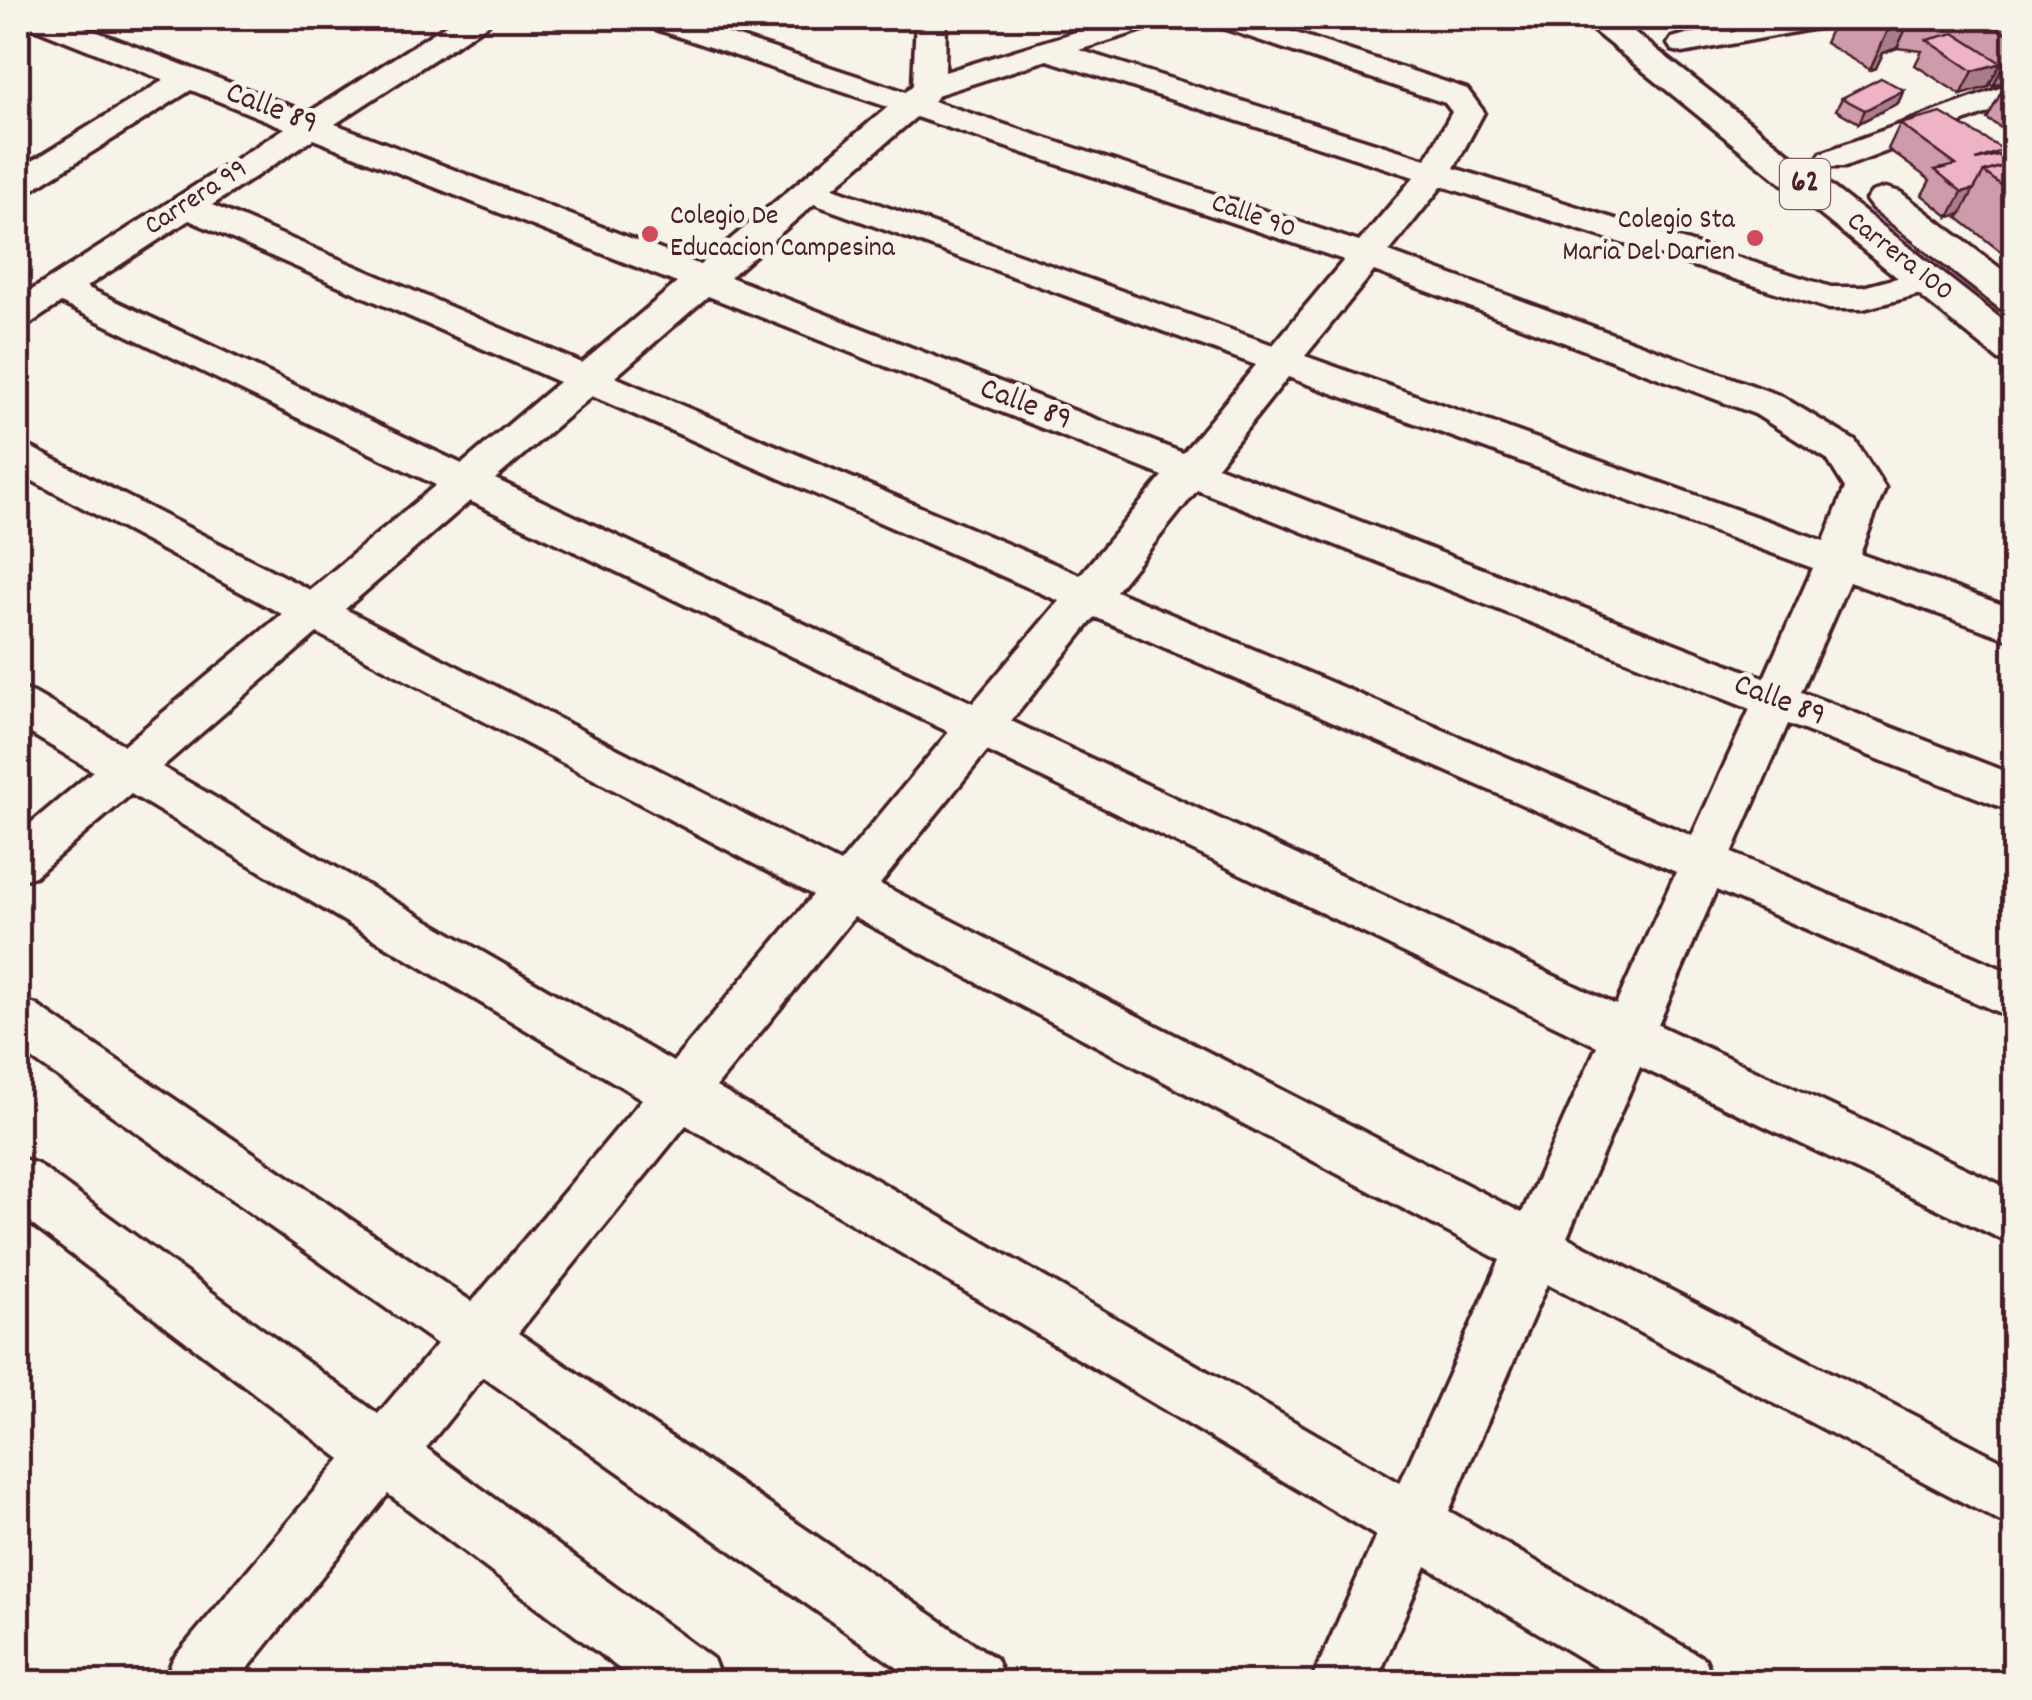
<svg xmlns="http://www.w3.org/2000/svg" width="2032" height="1700" font-family="Dekko,sans-serif">
  <style>
    .lines { fill: none; stroke-linecap: round; stroke-linejoin: round }
    .street-casing { stroke: #4a1f2b; stroke-width: 7 }
    .highway-casing { stroke: #4a1f2b; stroke-width: 7 }
    .street { fill: #f7f3e8; fill-rule: evenodd }
    .highway { fill: #f7f3e8; fill-rule: evenodd }
    .wall { fill: #cd9ba9; stroke: #4a1f2b; stroke-width: 2.5 }
    .shaded-wall { fill: #a77e8a; stroke: #4a1f2b; stroke-width: 2.5 }
    .building { fill: #eeb4c5; stroke: #4a1f2b; stroke-width: 2.5 }
    .poi-dot { fill: #d1495b; stroke: #f7f3e8; stroke-width: 4 }
    .labels { text-anchor: middle; dominant-baseline: central; stroke-width: 9; stroke-linejoin: round; paint-order: stroke }
    .far-street-label { font-size: 28px; fill: #4a1f2b; stroke: #f7f3e8 }
    .far-poi-label { font-size: 28px; fill: #4a1f2b; stroke: #f7f3e8; text-anchor: start }
    .shield { fill: #f7f3e8; stroke: #7e5f64; stroke-width: 2.5 }
    .shield-label { font-size: 30px; font-weight: bold; fill: #4a1f2b }
    .street-label { font-size: 32px; fill: #4a1f2b; stroke: #f7f3e8 }
  </style>
  <rect width="100%" height="100%" fill="#f7f3e8"/>
  <filter id="ink" filterUnits="userSpaceOnUse"><feTurbulence type="fractalNoise" baseFrequency=".01" numOctaves="2"/><feDisplacementMap in="SourceGraphic" scale="20" xChannelSelector="R" yChannelSelector="G"/><feConvolveMatrix kernelMatrix="1 2 1 2 8 2 1 2 1" color-interpolation-filters="sRGB"/></filter>
  <g filter="url(#ink)">
    <g class="lines">
      <defs>
        <path id="street" d="M20,18H61L308,113L457,18H492L488,24L335,124L700,265L888,107L641,24L637,18H680L906,92L913,85L916,18H946L945,72L1121,18H1166L1162,24L1079,50L1426,159L1452,112L1445,103L1211,24L1207,18H1250L1467,89L1484,112L1454,168L1831,287H1863L1927,270L1940,273L1945,281L1940,289L1863,309H1829L1442,186L1389,252L1781,396L1855,441L1885,488L1860,554L2014,609V641L1849,582L1801,692L2014,775V812L1788,724L1732,853L2014,974V1019L1716,890L1658,1025L2014,1191V1245L1640,1067L1567,1237L2014,1467V1529L1547,1284L1449,1511L1705,1659L1714,1682H1621L1426,1566L1376,1682H1311L1376,1536L686,1125L518,1333L996,1659L1005,1682H918L483,1377L426,1448L713,1659L722,1682H637L388,1494L237,1682H164L173,1659L341,1459L18,1214V1157L37,1164L378,1414L437,1344L18,1049V999L36,1005L472,1302L642,1099L131,794L35,876L18,881V834L93,771L18,726V688L34,693L124,745L282,614L18,473V444L32,448L310,590L436,485L61,303L31,323L18,326V299L285,128L191,90L30,191L18,194V170L164,80L24,24ZM1047,60L1414,177L1359,242L933,101L940,94ZM916,117L1344,260L1273,345L833,188ZM313,139L677,283L582,363L212,205ZM814,204L1256,365L1183,453L730,277ZM189,220L559,382L462,464L86,287ZM1374,271L1755,414L1827,459L1845,488L1824,541L1305,356ZM708,296L1163,476L1080,575L615,377ZM1288,377L1813,568L1764,678L1217,466ZM592,396L1059,601L973,703L495,479ZM1197,490L1750,709L1692,836L1116,591ZM470,501L949,732L840,863L345,609ZM1095,617L1676,872L1616,1005L1011,721ZM317,633L813,895L673,1062L162,767ZM987,751L1597,1046L1522,1213L880,884ZM854,917L1500,1260L1400,1483L716,1087Z
          M1776,18H1837L1833,24L1822,27L1683,53L1672,50L1668,44L1672,38L1683,35Z
          M2014,83V103L1845,167H1821L1816,160L1821,153Z"/>
        <path id="highway" d="M1578,18H1616L2014,329V364L1999,360Z
          M1886,188L1900,192L2014,279V312L1999,308L1872,208L1866,200L1872,192Z"/>
      </defs>
      <use href="#street" class="street-casing"/>
      <use href="#highway" class="highway-casing"/>
      <use href="#street" class="street"/>
      <use href="#highway" class="highway"/>
    </g>
    <path class="wall" d="M1702,18H1782L1770,22L1764,19L1763,21L1733,31L1718,22L1719,20L1711,23Z
      M1836,18H2014V77L1993,86L1990,84L1988,87L1961,95L1915,65L1922,51L1897,48L1883,53L1876,68L1870,70L1825,43Z
      M2014,80V136L1987,119L2006,83Z
      M1904,90L1898,103L1859,123L1836,110L1842,98Z
      M1900,124L2000,157L2009,164L2014,163V262L1958,218L1961,214L1949,217L1922,195L1930,180L1888,149Z"/>
    <path class="shaded-wall" d="M1740,18H1764L1763,21L1733,31L1737,19Z
      M1899,18H1911L1897,48L1883,53L1876,68L1870,70L1891,24Z
      M2014,44V77L1993,86Z
      M2001,63L1988,87L1961,95L1973,71Z
      M1904,90L1898,103L1859,123L1865,110Z
      M1974,189L1961,214L1949,217L1962,192Z"/>
    <path class="building" d="M1880,18H1899L1896,22L1891,24Z
      M1979,18H2014V38Z
      M1954,33L2001,63L1973,71L1927,40Z
      M1881,78L1904,90L1865,110L1842,98Z
      M2014,80V88L2006,83Z
      M1941,113L2004,150L1976,160L1998,155L2009,164L1984,172L1974,189L1962,192L1935,170L1956,165L1900,124Z
      M2014,163V195L1984,172Z"/>
  </g>
  <g class="poi-dot">
    <circle cx="650" cy="234" r="10"/>
    <circle cx="1755" cy="238" r="10"/>
  </g>
  <g class="labels">
    <g class="far-street-label">
      <text transform="translate(197 199) rotate(-33)">Carrera 99</text>
      <text transform="translate(1253 218) rotate(19)">Calle 90</text>
      <text transform="translate(1899 258) rotate(38)">Carrera 100</text>
    </g>
    <g class="far-poi-label">
      <text x="670" y="218">Colegio De<tspan x="670" dy="32">Educacion Campesina</tspan></text>
      <text x="1735" y="222" text-anchor="end">Colegio Sta<tspan x="1735" dy="32">Maria Del Darien</tspan></text>
    </g>
    <rect class="shield" x="1780" y="159" width="50" height="50" rx="8"/>
    <g class="shield-label">
      <text x="1805" y="184">62</text>
    </g>
    <g class="street-label">
      <text transform="translate(271 110) rotate(21)">Calle 89</text>
      <text transform="translate(1025 406) rotate(21)">Calle 89</text>
      <text transform="translate(1779 702) rotate(21)">Calle 89</text>
    </g>
  </g>
  <rect width="2032" height="1700" fill="none" stroke="#f7f3e8" stroke-width="60"/>
  <rect x="30" y="30" width="1972" height="1640" fill="none" stroke="#4a1f2b" stroke-width="4" filter="url(#ink)"/>
</svg>
